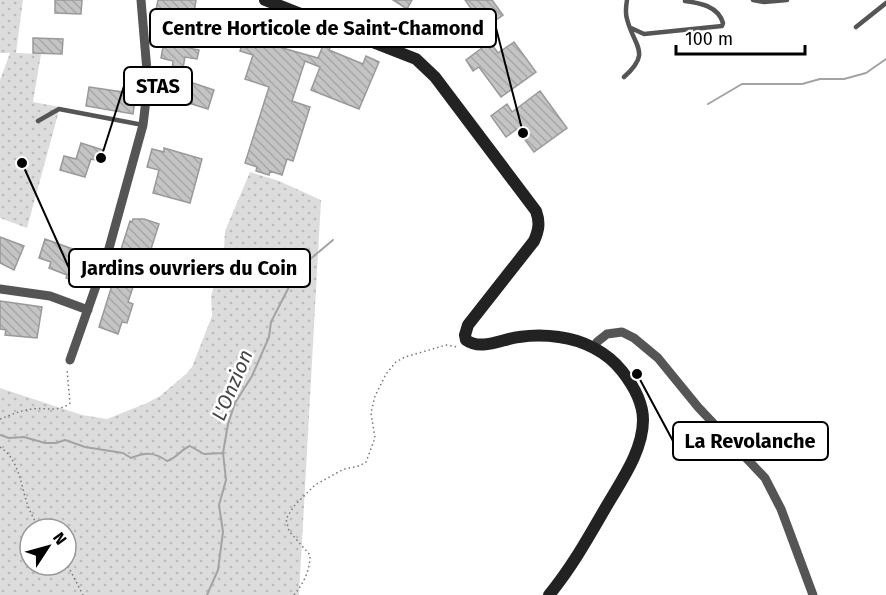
<svg xmlns="http://www.w3.org/2000/svg" width="886" height="595" font-family="'Fira Sans',sans-serif">
  <style>
    .green { fill: url(#green-dots); fill-rule: evenodd }
    .lines { fill: none; stroke-linecap: round; stroke-linejoin: round }
    .stream { stroke: #a3a3a3; stroke-width: 2 }
    .building { fill: url(#building-back-hatch); stroke: #999; stroke-width: 1.5 }
    .path { stroke: #777; stroke-width: 1.5; stroke-dasharray: 1.5 3; stroke-linecap: butt }
    .lane { stroke: #555; stroke-width: 4.5 }
    .street { stroke: #555; stroke-width: 9 }
    .secondary { stroke: #222; stroke-width: 12 }
    .labels { text-anchor: middle; dominant-baseline: central; stroke-width: 5; stroke-linejoin: round; paint-order: stroke }
    .water-label { font-size: 20px; font-style: italic; fill: #444; stroke: #fff }
    .leader { fill: none; stroke: #000; stroke-width: 2 }
    .callout-dot { fill: #000; stroke: #fff; stroke-width: 2 }
    .callout { fill: #fff; stroke: #000; stroke-width: 2 }
    .callout-label { font-size: 20px; text-anchor: middle; font-weight: bold; fill: #000 }
  </style>
  <defs>
    <pattern id="green-dots" width="8" height="8" patternUnits="userSpaceOnUse" patternTransform="scale(1.5)"><rect width="8" height="8" fill="#dcdcdc"/><path d="M2 2h.1M6 6h.1" fill="none" stroke="#bbb" stroke-width="1.8" stroke-linecap="round"/></pattern>
    <pattern id="building-back-hatch" width="6" height="6" patternUnits="userSpaceOnUse" patternTransform="scale(1.5)"><rect width="6" height="6" fill="#c4c4c4"/><path d="M-1 5l2 2M0 0l6 6M5-1l2 2" fill="none" stroke="#a7a7a7"/></pattern>
  </defs>
  <rect width="100%" height="100%" fill="#fff"/>
  <path class="green" d="M0,0H23L16,53L41,54L33,102L60,107L27,228L0,218V80L10,53H0Z
    M250,172L279,181L321,200L299,595H0V388L82,415L107,419L147,403L160,396L185,375L192,367L212,316L211,296L224,250L225,231ZM30,529H66V565H30Z"/>
  <g class="lines">
    <path class="stream" d="M708,104L742,84H802L820,79H844L866,73L886,59
      M0,435L9,438L24,437L45,443H56L65,440L85,447L123,453L131,458C146,452 154,452 167,461C177,458 181,449 190,446L204,454L223,453
      M207,595L218,570L223,532L219,505L226,480L223,453L228,424L235,403L252,376L269,337L271,322L292,281L302,266L333,240"/>
  </g>
  <path class="building" d="M55,0H82L81,14L55,13Z
    M158,0H196L193,20H190L187,41H190L189,48L199,50L197,59L185,57L182,73L172,70L173,61L161,58L165,36L157,34L160,15L155,14Z
    M393,0H412L407,9Z
    M465,0H492L503,15L485,28Z
    M250,20L277,29L272,45L318,58L324,43L331,46L329,50L363,64L366,56L379,62L359,109L311,90L320,67L305,61L292,101L310,107L293,161L287,159L282,175L270,171L269,175L256,171L257,167L245,163L269,87L245,79L253,55L240,51Z
    M33,38L63,39L62,54L33,53Z
    M490,42L498,53L514,42L536,72L501,97L479,67L473,71L466,60Z
    M178,78L214,90L208,109L172,98Z
    M89,87L136,94L133,114L86,106Z
    M540,91L567,128L534,152L517,129L506,137L491,116L507,104L512,112Z
    M81,143L103,150L101,155L104,156L103,162L91,159L85,177L60,170L64,156L76,159Z
    M164,148L202,159L190,203L153,193L159,170L147,167L152,149L164,152Z
    M133,219H144L159,224L143,274L138,272L128,302L133,304L127,323L122,322L118,334L99,327L118,266L116,265L130,221L132,222Z
    M0,237L24,246L14,270L0,263Z
    M45,239L84,253L82,259L87,261L81,283L66,278L67,275L49,268L51,262L39,258Z
    M0,301L42,307L37,338L5,335L6,330L0,329Z"/>
  <g class="lines">
    <path class="path" d="M0,419C11,415 21,410 33,409C46,407 58,413 70,403L67,370
      M0,447C19,460 20,482 27,503C30,512 34,520 40,529
      M66,562L83,595
      M294,595C304,583 310,570 310,555L289,531L286,519L294,506L315,485L344,469L359,466L366,462L375,438L371,413L375,396L386,374L396,362L405,357L446,345L458,347"/>
    <path class="lane" d="M753,0L764,2L787,0
      M856,27L886,3
      M631,28L644,34L722,26L723,23C718,6 700,3 685,1
      M624,77C652,52 634,47 627,19C625,13 626,6 627,0
      M38,121L59,109L143,125"/>
    <path class="street" d="M0,289L50,296L88,310
      M594,348L597,342L607,334L622,332L634,338L658,358L698,407L765,478L781,509L813,595
      M70,360L108,252L143,125L148,83L141,0"/>
    <path class="secondary" d="M265,0L416,59L435,77L536,211C540,222 539,230 534,241L468,325L465,335L466,340C481,351 502,339 519,337C532,335 546,335 559,337C583,340 607,352 622,371C633,385 643,402 643,420C643,451 621,481 606,507C588,538 572,567 549,595"/>
  </g>
  <g class="labels">
    <g class="water-label">
      <text transform="translate(232 385) rotate(-67)">L'Onzion</text>
    </g>
  </g>
  <path class="leader" d="M523 133L496 28M101 158L124 86M22 163L69 268M637 374L673 441"/>
  <g class="callout-dot">
    <circle cx="523" cy="133" r="6"/>
    <circle cx="101" cy="158" r="6"/>
    <circle cx="22" cy="163" r="6"/>
    <circle cx="637" cy="374" r="6"/>
  </g>
  <g class="callout">
    <rect x="150" y="9" width="346" height="38" rx="6"/>
    <rect x="124" y="67" width="68" height="38" rx="6"/>
    <rect x="69" y="249" width="241" height="38" rx="6"/>
    <rect x="673" y="422" width="155" height="38" rx="6"/>
  </g>
  <g class="callout-label">
    <text x="323" y="35">Centre Horticole de Saint-Chamond</text>
    <text x="158" y="93">STAS</text>
    <text x="189" y="275">Jardins ouvriers du Coin</text>
    <text x="750" y="448">La Revolanche</text>
  </g>
  <g transform="translate(48 547) rotate(54)"><circle r="28" fill="#ffffff" stroke="#999999" stroke-width="1.5"/>
  <path d="M0-4.5L10 22L0 15L-10 22Z" fill="#000000"/>
  <text y="-9" font-size="16" font-weight="bold" text-anchor="middle" fill="#000000">N</text>
  </g>
  <path d="M676 45v9h129v-9" fill="none" stroke="#000000" stroke-width="3"/>
  <text x="685" y="45" font-size="18" fill="#000000" stroke="#ffffff" stroke-width="4.5" paint-order="stroke">100 m</text>
</svg>
